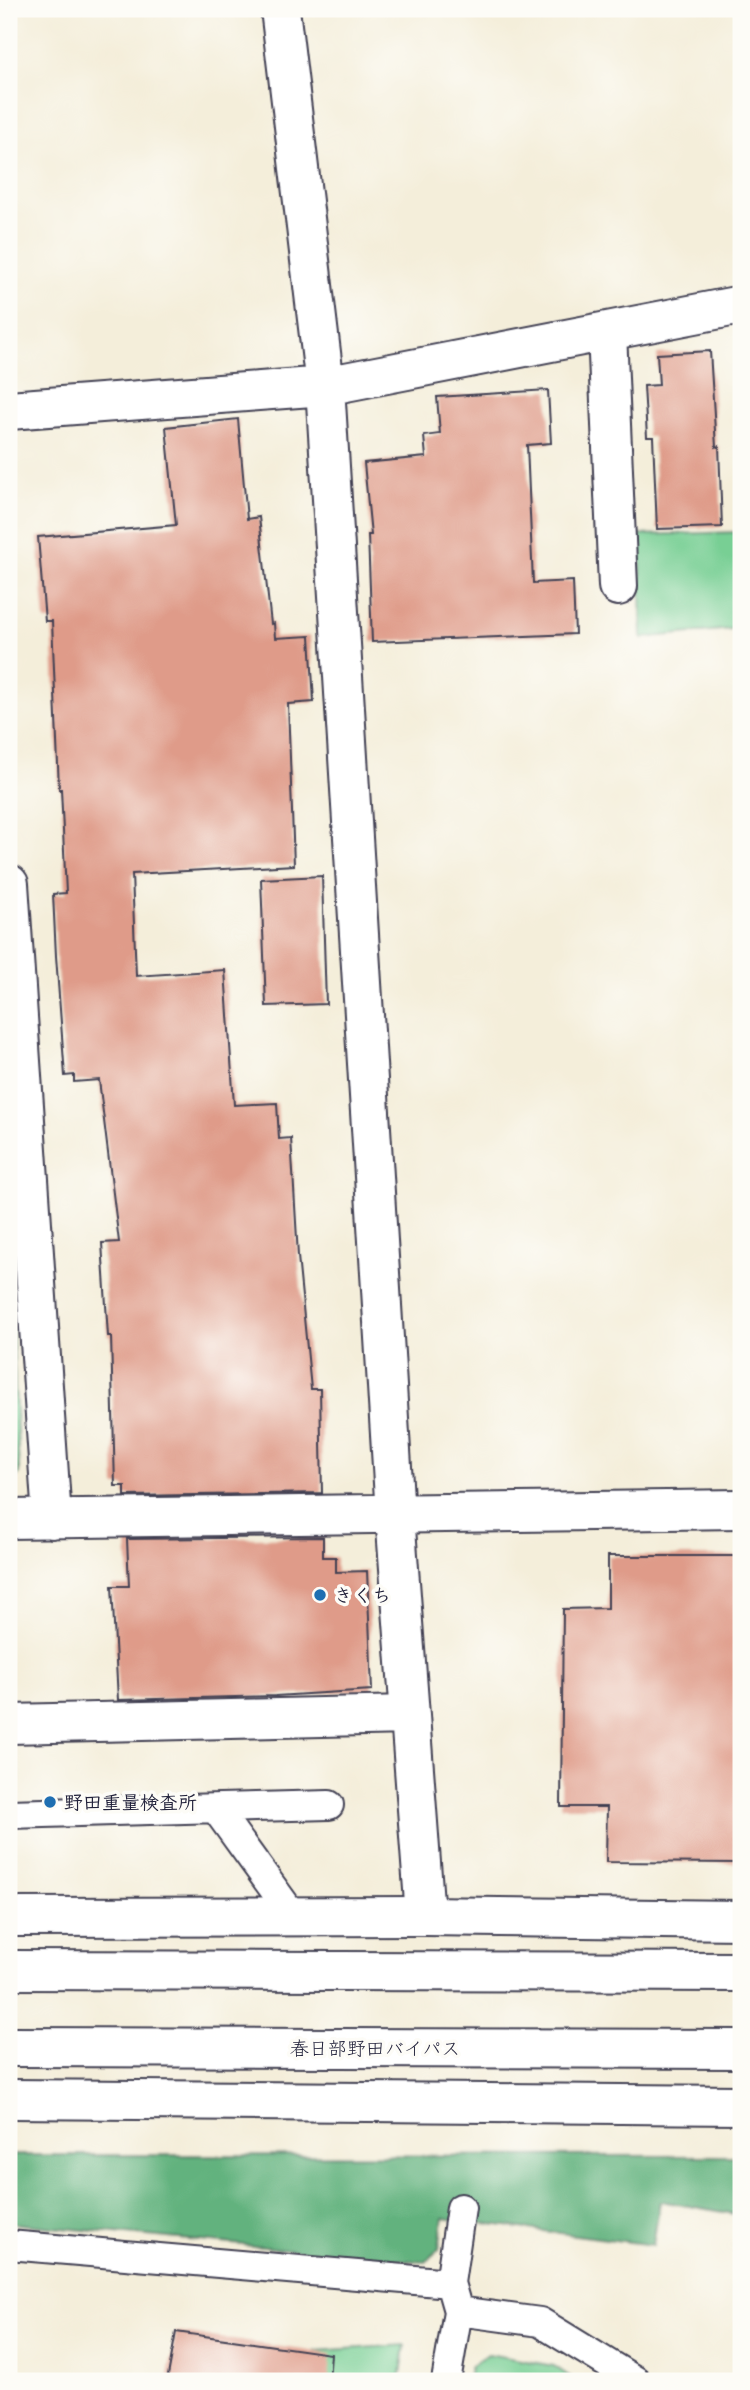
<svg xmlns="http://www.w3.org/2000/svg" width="750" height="2390" font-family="Delius,'Klee One',sans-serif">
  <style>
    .green { fill: #78cf94; stroke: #4d7868; stroke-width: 2 }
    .forest { fill: #62b27e; stroke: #426a5c; stroke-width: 2 }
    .building { fill: #df9b89 }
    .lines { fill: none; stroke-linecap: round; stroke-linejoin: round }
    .service-casing { stroke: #424153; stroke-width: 32 }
    .minor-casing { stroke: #424153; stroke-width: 42 }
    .trunk-casing { stroke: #424153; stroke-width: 42 }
    .service { stroke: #fff; stroke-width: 28 }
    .minor { stroke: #fff; stroke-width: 38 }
    .trunk { stroke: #fff; stroke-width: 38 }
    .poi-dot { fill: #1f6fb2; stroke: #fdfcf7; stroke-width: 2.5 }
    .labels { text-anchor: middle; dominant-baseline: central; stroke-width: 7; stroke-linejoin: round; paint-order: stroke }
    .poi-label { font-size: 19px; font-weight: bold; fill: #22223b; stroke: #fdfcf7; text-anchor: start }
    .street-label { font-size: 19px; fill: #22223b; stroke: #fdfcf7 }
  </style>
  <rect width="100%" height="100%" fill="#fdfcf7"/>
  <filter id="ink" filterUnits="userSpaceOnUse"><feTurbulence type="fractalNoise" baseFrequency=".0143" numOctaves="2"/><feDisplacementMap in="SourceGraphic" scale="14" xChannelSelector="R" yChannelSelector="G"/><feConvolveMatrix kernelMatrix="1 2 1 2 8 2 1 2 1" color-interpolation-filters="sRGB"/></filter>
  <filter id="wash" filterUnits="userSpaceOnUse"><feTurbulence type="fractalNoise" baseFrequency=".00686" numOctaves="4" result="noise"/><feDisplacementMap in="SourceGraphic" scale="28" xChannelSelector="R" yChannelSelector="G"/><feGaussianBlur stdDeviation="1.57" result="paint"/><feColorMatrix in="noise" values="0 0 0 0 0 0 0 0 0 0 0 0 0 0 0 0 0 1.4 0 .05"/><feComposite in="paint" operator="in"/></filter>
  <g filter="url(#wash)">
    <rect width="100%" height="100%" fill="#f4eeda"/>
    <path class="green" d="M741,532V628L642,638L640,535Z
      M9,1259L19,1473L9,1488Z
      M405,2345L400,2381H310L315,2351Z
      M488,2354L554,2366L576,2381H468L470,2367Z"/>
    <path class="forest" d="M9,2155L741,2156V2215L660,2201L653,2245L443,2218L439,2249L425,2262L9,2223Z"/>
    <g id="blocks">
      <path class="building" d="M710,351L716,447L719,446L722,527L657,529L653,437H647L644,386L659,385L657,354Z
        M548,390L551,443L527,445L533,583L573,581L575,634L372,642L368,535H371L364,463L426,457L424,436L440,434L437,397Z
        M238,419L247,519L259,517L271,624L274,623L275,638L310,636L314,702L288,704L294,865L132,874L136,976L225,970L234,1105L277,1103L279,1139L291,1138L298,1256L311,1389H320L322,1493L125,1496V1486H115L111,1336H108L102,1243L119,1242L99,1080L74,1082V1075L65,1076L56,956L53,894L66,893L61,789H59L52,621H45L38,537L176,525L166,427Z
        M322,876L326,1004L266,1006L261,879Z
        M323,1537V1557H336V1572L367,1571L372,1690L275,1696L118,1700L112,1586H129L127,1539Z
        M608,1556H741V1863L606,1862L607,1807H561L563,1609L608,1608Z
        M176,2332L331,2354L329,2381H167Z"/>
    </g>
  </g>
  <g filter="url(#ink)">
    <use href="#blocks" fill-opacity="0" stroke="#424153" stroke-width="2"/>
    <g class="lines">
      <defs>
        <path id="service" d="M216,1809L294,1917
          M9,1814L329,1805
          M9,2245L450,2283L458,2311L446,2381
          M450,2283L461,2208
          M458,2311L540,2322L636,2381"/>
        <path id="minor" d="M280,9L325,386L395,1515L425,1916
          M607,332L618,586
          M9,410L325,386L741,305
          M9,884L52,1519
          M9,1519L741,1509
          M9,1724L409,1715"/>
        <path id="trunk" d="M9,1917L425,1916L741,1920
          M9,1970L741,1972
          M9,2047L741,2049
          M9,2099L741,2105"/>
      </defs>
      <use href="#service" class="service-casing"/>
      <use href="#minor" class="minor-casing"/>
      <use href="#trunk" class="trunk-casing"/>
      <use href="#service" class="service"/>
      <use href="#minor" class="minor"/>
      <use href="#trunk" class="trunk"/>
    </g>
  </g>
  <g class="poi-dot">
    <circle cx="320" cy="1595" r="7"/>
    <circle cx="50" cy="1802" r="7"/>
  </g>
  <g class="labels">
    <g class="poi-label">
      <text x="334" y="1595">きくち</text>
      <text x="64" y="1802">野田重量検査所</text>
    </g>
    <g class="street-label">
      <text x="375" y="2048">春日部野田バイパス</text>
    </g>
  </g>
  <rect width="750" height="2390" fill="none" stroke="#fdfcf7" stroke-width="35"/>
</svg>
